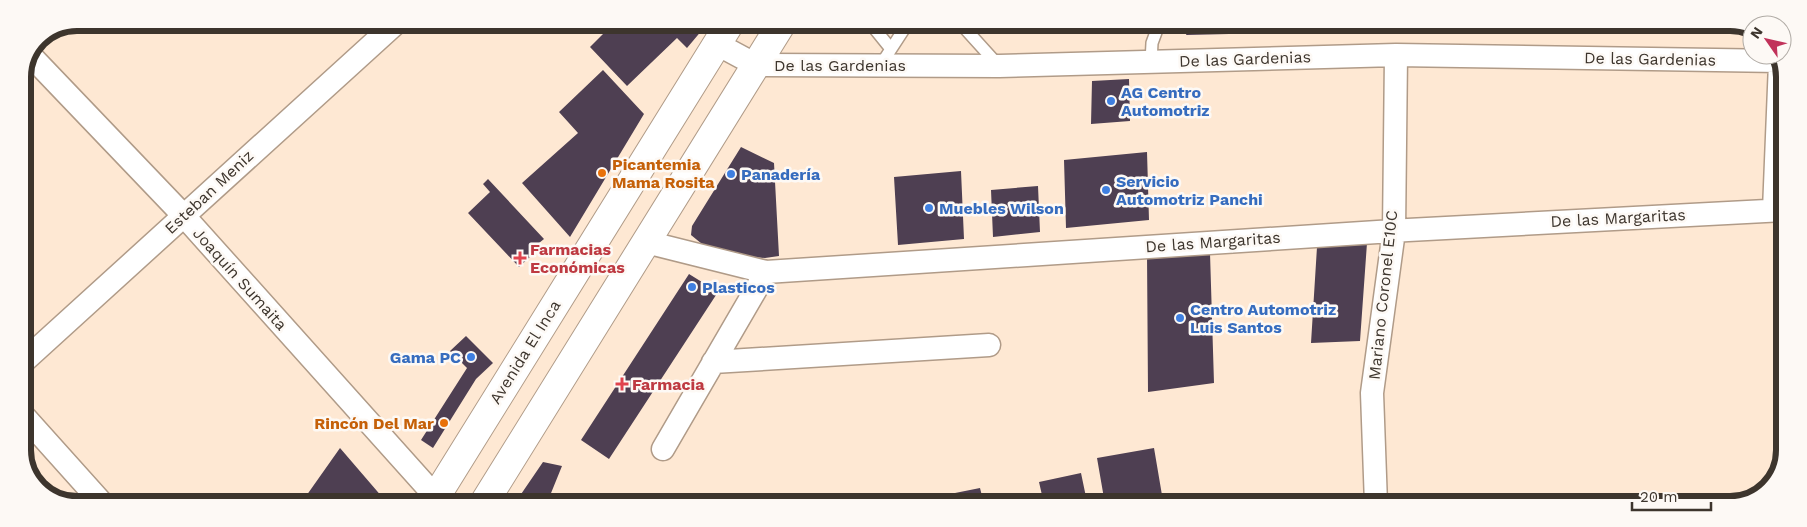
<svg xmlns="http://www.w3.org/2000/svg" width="1807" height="527" font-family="'Work Sans',sans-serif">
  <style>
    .building { fill: #4e3f52 }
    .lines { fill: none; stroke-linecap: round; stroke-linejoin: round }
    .lane-casing { stroke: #b09b88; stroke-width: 14 }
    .street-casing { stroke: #b09b88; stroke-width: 25 }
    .secondary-casing { stroke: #b09b88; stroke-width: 30 }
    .lane { stroke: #fff; stroke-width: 11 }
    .street { stroke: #fff; stroke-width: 22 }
    .secondary { stroke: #fff; stroke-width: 28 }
    .shop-dot { fill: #3f7fe0; stroke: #fdf9f5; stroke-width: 2 }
    .food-dot { fill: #e8710a; stroke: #fdf9f5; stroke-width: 2 }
    .health-dot { fill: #e0444e; stroke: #fdf9f5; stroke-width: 2 }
    .labels { text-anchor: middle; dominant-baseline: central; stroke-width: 5; stroke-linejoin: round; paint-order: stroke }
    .street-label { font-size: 16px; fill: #3d352d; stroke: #fdf9f5 }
    .shop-label { font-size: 16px; font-weight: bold; fill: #366cbe; stroke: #fdf9f5; text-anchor: start }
    .food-label { font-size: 16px; font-weight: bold; fill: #c56008; stroke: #fdf9f5; text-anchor: start }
    .health-label { font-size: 16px; font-weight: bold; fill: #be3a42; stroke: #fdf9f5; text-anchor: start }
    .rim { fill: none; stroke: #3d352d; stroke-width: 6 }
  </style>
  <rect width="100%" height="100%" fill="#fee8d3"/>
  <path class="building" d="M614,23H708L687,48L677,38L627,86L590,47Z
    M1190,24H1279L1276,33L1186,35Z
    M603,70L644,114L570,237L522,183L578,133L559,112Z
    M1129,79L1130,121L1091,124L1092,81Z
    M741,147L774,163L779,256L765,258L732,255L702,244L691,235L692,226Z
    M1147,152L1149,220L1066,228L1064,160Z
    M961,171L964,239L898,245L894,177Z
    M488,179L544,239L539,243L533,254L519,267L468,213L490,192L483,184Z
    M1038,186L1040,232L993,237L991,190Z
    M1367,243L1360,341L1311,343L1317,247Z
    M1210,253L1214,383L1148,392L1147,254Z
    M689,274L718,292L609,459L581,440Z
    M466,336L493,363L476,379L433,448L421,440L467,368L450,351Z
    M340,448L383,498L379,503H309L304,499Z
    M1154,448L1163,501L1149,504H1105L1097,458Z
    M543,462L562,466L547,503H515Z
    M1081,473L1086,497L1057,504H1044L1039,482Z
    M980,488L984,504H942L940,496Z
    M717,498L732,503H716Z
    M1086,498L1087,504H1064V503Z"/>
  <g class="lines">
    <defs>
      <path id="lane" d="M870,23L891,49
        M960,23L998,65
        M1151,62L1152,43L1159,24
        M880,66L908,23"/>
      <path id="street" d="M717,44L756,65L999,66L1396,55L1779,61
        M31,56L184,216L436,497L445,503
        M1774,210L1780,63
        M646,242L766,272L1408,230L1784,210
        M23,362L396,23
        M713,362L989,345
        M23,415L102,503
        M663,449L766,272
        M1376,504L1372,393L1394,231L1396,55"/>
      <path id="secondary" d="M432,503L730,23
        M484,503L782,23"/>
    </defs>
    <use href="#lane" class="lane-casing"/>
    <use href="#street" class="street-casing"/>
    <use href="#secondary" class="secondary-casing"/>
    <use href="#lane" class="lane"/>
    <use href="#street" class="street"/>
    <use href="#secondary" class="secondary"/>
  </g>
  <g class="shop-dot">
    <circle cx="1111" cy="101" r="5"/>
    <circle cx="731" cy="174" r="5"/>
    <circle cx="1106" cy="190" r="5"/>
    <circle cx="929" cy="208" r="5"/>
    <circle cx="692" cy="287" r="5"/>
    <circle cx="1180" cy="318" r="5"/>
    <circle cx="471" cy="357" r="5"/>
  </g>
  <g class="food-dot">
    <circle cx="602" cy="173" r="5"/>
    <circle cx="444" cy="423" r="5"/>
  </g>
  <g class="health-dot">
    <path d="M517.5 250.5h5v5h5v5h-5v5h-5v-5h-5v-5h5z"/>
    <path d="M619.5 376.5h5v5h5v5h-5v5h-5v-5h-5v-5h5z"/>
  </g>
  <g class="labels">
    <g class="street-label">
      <text transform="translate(1245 59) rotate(-2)">De las Gardenias</text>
      <text transform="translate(1650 59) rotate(1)">De las Gardenias</text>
      <text x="840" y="65">De las Gardenias</text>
      <text transform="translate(209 192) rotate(-43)">Esteban Meniz</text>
      <text transform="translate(1618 218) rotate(-3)">De las Margaritas</text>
      <text transform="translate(1213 242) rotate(-4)">De las Margaritas</text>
      <text transform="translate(240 279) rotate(48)">Joaquín Sumaita</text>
      <text transform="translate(1383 295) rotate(-84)">Mariano Coronel E10C</text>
      <text transform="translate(525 352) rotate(-58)">Avenida El Inca</text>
    </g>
    <g class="shop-label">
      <text x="1121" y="92">AG Centro<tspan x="1121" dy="18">Automotriz</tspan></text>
      <text x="741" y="174">Panadería</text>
      <text x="1116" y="181">Servicio<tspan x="1116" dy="18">Automotriz Panchi</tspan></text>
      <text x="939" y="208">Muebles Wilson</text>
      <text x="702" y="287">Plasticos</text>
      <text x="1190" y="309">Centro Automotriz<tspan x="1190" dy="18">Luis Santos</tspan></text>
      <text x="461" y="357" text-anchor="end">Gama PC</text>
    </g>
    <g class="food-label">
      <text x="612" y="164">Picantemia<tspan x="612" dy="18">Mama Rosita</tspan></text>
      <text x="434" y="423" text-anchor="end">Rincón Del Mar</text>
    </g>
    <g class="health-label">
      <text x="530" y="249">Farmacias<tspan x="530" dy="18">Económicas</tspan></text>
      <text x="632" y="384">Farmacia</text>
    </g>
  </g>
  <path d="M0 0H1807V527H0ZM77 31H1730A46 46 0 0 1 1776 77V450A46 46 0 0 1 1730 496H77A46 46 0 0 1 31 450V77A46 46 0 0 1 77 31Z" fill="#fdf9f5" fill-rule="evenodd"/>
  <path class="rim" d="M77 31H1730A46 46 0 0 1 1776 77V450A46 46 0 0 1 1730 496H77A46 46 0 0 1 31 450V77A46 46 0 0 1 77 31Z"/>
  <g transform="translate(1767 40) rotate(304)"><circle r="24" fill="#fdf9f5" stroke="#b0aba5"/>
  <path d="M0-4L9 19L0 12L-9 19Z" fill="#c1325a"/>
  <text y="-8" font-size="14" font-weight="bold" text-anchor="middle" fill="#3d352d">N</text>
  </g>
  <path d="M1632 502v8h79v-8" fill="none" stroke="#3d352d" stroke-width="2.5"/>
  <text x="1640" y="502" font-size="15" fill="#3d352d" stroke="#fdf9f5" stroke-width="4" paint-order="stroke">20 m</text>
</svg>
